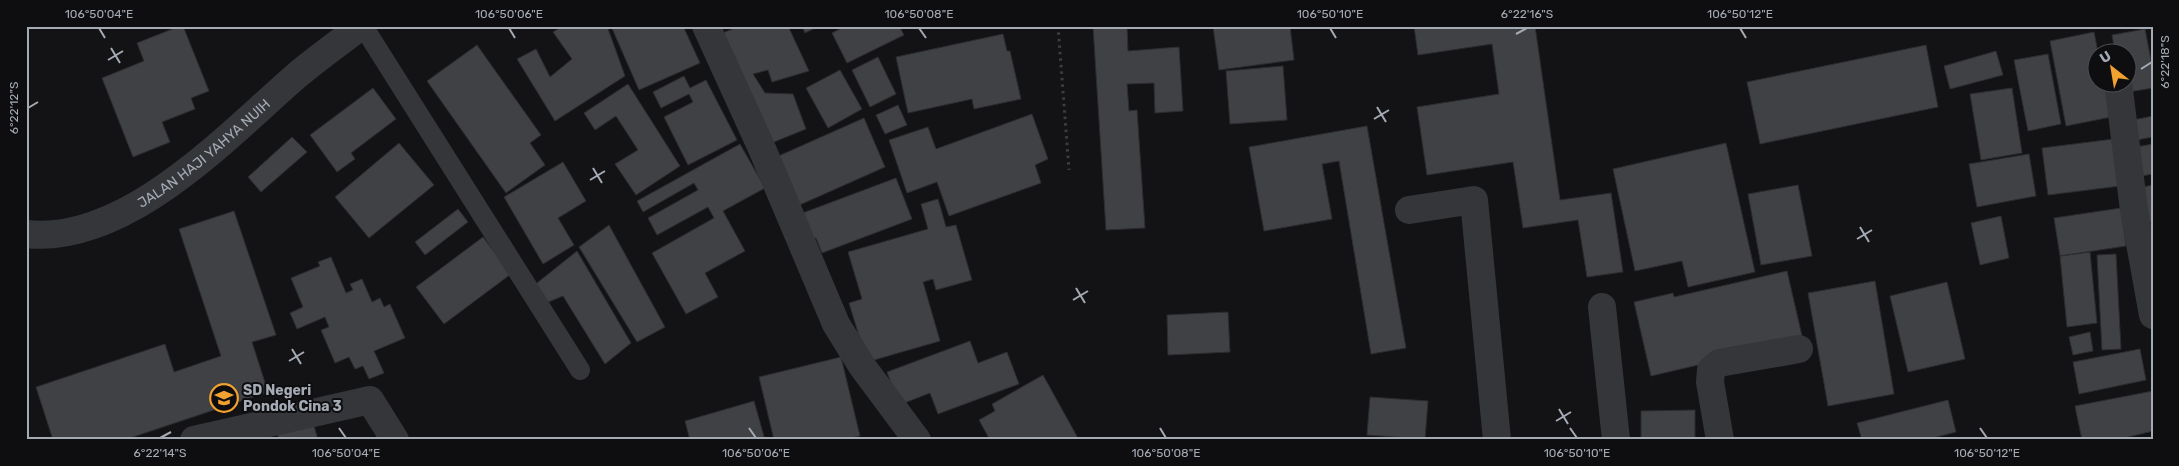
<svg xmlns="http://www.w3.org/2000/svg" width="2179" height="466" font-family="Rubik,sans-serif">
  <style>
    .building { fill: #3f4145; stroke: #2d2d31 }
    .lines { fill: none; stroke-linecap: round; stroke-linejoin: round }
    .path { stroke: #3a3d41; stroke-width: 3; stroke-dasharray: 2.5 4; stroke-linecap: butt }
    .service { stroke: #34363a; stroke-width: 20 }
    .minor { stroke: #34363a; stroke-width: 28 }
    .ticks { fill: none; stroke: #a5abb5; stroke-width: 2 }
    .labels { text-anchor: middle; dominant-baseline: central; stroke-width: 4; stroke-linejoin: round; paint-order: stroke }
    .street-label { font-size: 14px; fill: #a5abb5; stroke: #0e0e10 }
    .poi-label { font-size: 14px; font-weight: bold; fill: #a5abb5; stroke: #0e0e10; text-anchor: start }
    .neatline { fill: none; stroke: #a5abb5; stroke-width: 2 }
    .ticks-label { font-size: 12px; text-anchor: middle; fill: #a5abb5 }
  </style>
  <rect width="100%" height="100%" fill="#131315"/>
  <path class="building" d="M180,26H183L209,91L191,98L195,109L162,122L170,142L133,157L102,78L144,61L137,43Z
    M563,26H607L625,76L555,121L517,59L536,49L550,77L572,59L553,32Z
    M611,26H683L700,63L639,90Z
    M740,26H788L809,71L772,82L768,70L753,74L765,93L793,94L806,129L764,146L715,36Z
    M802,26H819L805,33Z
    M846,26H899L904,35L847,63L832,33Z
    M1093,26H1127L1128,51L1179,47L1183,111L1155,113L1154,83L1127,84L1129,111L1137,110L1145,228L1106,230Z
    M1213,26H1290L1294,60L1219,70Z
    M1414,26H1535L1560,200L1611,193L1623,272L1587,277L1578,220L1523,228L1513,162L1427,175L1417,107L1499,94L1492,44L1418,55Z
    M2145,29L2153,71V88L2122,93L2126,82V52H2115L2112,35Z
    M2094,32L2098,52H2096V82H2104L2111,117L2066,126L2050,41Z
    M1003,34L1007,51H1010L1021,99L974,109L972,99L908,113L896,57Z
    M477,45L541,135L530,143L545,165L506,193L427,81Z
    M1926,45L1938,107L1760,144L1747,82Z
    M1996,51L2003,75L1950,89L1944,66Z
    M2048,54L2061,124L2028,131L2014,60Z
    M878,57L896,94L870,107L852,70Z
    M1283,66L1287,120L1230,124L1226,71Z
    M840,70L862,109L828,128L806,88Z
    M684,76L690,88L706,80L737,140L688,165L664,117L693,102L689,94L661,108L653,92Z
    M628,84L680,166L636,195L615,164L638,150L616,116L595,130L584,113Z
    M373,88L396,119L351,153L355,159L337,172L310,135Z
    M2012,88L2022,153L1981,160L1970,94Z
    M898,105L907,125L885,134L876,115Z
    M1032,114L1048,159L1035,165L1041,183L949,216L937,182L907,193L889,140L928,127L936,149Z
    M2153,116V137L2136,140L2133,120Z
    M864,118L885,167L795,207L774,158Z
    M1367,126L1406,348L1371,354L1339,161L1322,164L1332,219L1264,231L1249,147Z
    M292,137L307,152L261,192L248,177Z
    M2114,139L2120,186L2048,195L2042,148Z
    M399,143L434,185L369,238L335,197Z
    M1726,143L1755,272L1688,287L1682,261L1635,271L1613,169Z
    M740,144L765,188L723,211L745,251L705,273L718,297L686,314L652,253L714,218L708,207L657,235L648,218L698,190L694,183L643,212L637,201Z
    M2153,144V174L2141,176L2136,147Z
    M2029,154L2036,196L1977,207L1969,164Z
    M563,162L586,201L558,218L574,245L543,264L504,197Z
    M896,178L912,219L822,253L816,238L809,240L800,214Z
    M1798,185L1812,256L1761,265L1748,194Z
    M2153,185V222H2148L2143,187Z
    M938,199L946,227L956,225L972,280L936,290L933,279L923,282L940,341L867,362L849,303L862,299L848,252L928,229L921,204Z
    M2121,208L2126,246L2060,256L2054,218Z
    M458,209L468,222L425,255L415,242Z
    M234,211L276,335L252,342L268,392L124,440H53L36,387L165,344L174,372L221,356L179,229Z
    M2001,216L2009,258L1980,265L1971,223Z
    M609,225L665,327L637,342L579,247Z
    M483,237L511,274L444,324L416,287Z
    M577,251L631,343L605,364L563,296L546,303L532,287Z
    M2090,252L2097,323L2067,327L2060,256Z
    M2116,254L2121,349L2102,350L2097,255Z
    M331,257L346,293L353,290L350,284L362,279L372,302L380,298L384,307L390,304L405,338L374,351L384,373L369,379L363,366L355,369L349,357L335,363L321,330L329,327L325,317L297,329L290,313L303,307L291,278L320,266L318,262Z
    M1787,271L1802,336L1789,338L1758,351L1651,376L1634,302L1673,293L1674,297Z
    M1875,281L1894,394L1828,406L1808,293Z
    M1947,282L1965,359L1908,372L1890,296Z
    M1228,312L1230,352L1168,355L1167,315Z
    M2090,332L2093,351L2073,355L2069,337Z
    M970,341L978,363L1007,352L1019,384L938,414L930,393L899,405L887,372Z
    M2140,349L2146,380L2079,394L2073,362Z
    M841,357L860,436L843,440H774L759,377Z
    M1043,375L1079,440H990L979,420L995,411L992,404Z
    M2153,391V431L2116,440H2082L2075,406Z
    M1370,397L1428,401L1425,439L1367,435Z
    M1948,400L1956,432L1925,440H1862L1857,423Z
    M754,401L765,440H690L685,421Z
    M1695,410V440H1641V411Z
    M311,415L318,440H279L275,425Z"/>
  <g class="lines">
    <path class="path" d="M1058,26L1069,170"/>
    <path class="service" d="M363,26L580,370"/>
    <g class="minor">
      <path d="M706,26L763,151L836,324L862,366L917,440"/>
      <path d="M2118,82L2134,210L2153,315"/>
      <path d="M1409,210L1474,200L1497,440"/>
      <path id="s1" d="M26,234C126,245 226,137 295,77C316,59 339,43 361,26"/>
      <path d="M1602,307L1616,440"/>
      <path d="M194,440L370,400L395,440"/>
      <path d="M1720,440L1710,382L1711,370L1719,363L1799,349"/>
    </g>
  </g>
  <path class="ticks" d="M99,28L105,38M509,28L515,38M919,28L926,38M1330,28L1336,38M1740,28L1746,38M1516,34L1527,28M111,48L120,63M108,60L123,51M2141,69L2152,62M1377,107L1386,122M28,108L38,102M1374,119L1389,110M593,168L602,183M590,180L605,171M1860,227L1869,242M1857,239L1872,230M1076,288L1085,303M1073,300L1088,291M292,349L301,364M289,361L304,352M1559,409L1568,424M1556,421L1571,412M339,428L346,438M749,428L756,438M1160,428L1166,438M1570,428L1577,438M1980,428L1987,438M160,438L171,432"/>
  <defs>
    <symbol id="school-ring" viewBox="-11 -11 22 22"><circle r="9.5" fill="#0e0e10" stroke="#f1a12f" stroke-width="1.5"/><path d="M0-5L7-2L0 1L-7-2ZM-4 1L0 2.5L4 1V4Q0 6-4 4Z" fill="#f1a12f"/></symbol>
  </defs>
  <g fill-rule="evenodd">
    <use href="#school-ring" x="208" y="382" width="32" height="32"/>
  </g>
  <g class="labels">
    <g class="street-label">
      <text stroke="none"><textPath href="#s1" startOffset="201">JALAN HAJI YAHYA NUIH</textPath></text>
    </g>
    <g class="poi-label">
      <text x="243" y="390">SD Negeri<tspan x="243" dy="16">Pondok Cina 3</tspan></text>
    </g>
  </g>
  <rect width="2179" height="466" fill="none" stroke="#0e0e10" stroke-width="55"/>
  <g transform="translate(2112 68) rotate(329)"><circle r="24" fill="#0e0e10" stroke="#4a4d52"/>
  <path d="M0-4L9 19L0 12L-9 19Z" fill="#f1a12f"/>
  <text y="-8" font-size="14" font-weight="bold" text-anchor="middle" fill="#a5abb5">U</text>
  </g>
  <rect x="28" y="28" width="2124" height="410" class="neatline"/>
  <g class="ticks-label">
    <text x="99" y="18">106°50'04"E</text>
    <text x="509" y="18">106°50'06"E</text>
    <text x="919" y="18">106°50'08"E</text>
    <text x="1330" y="18">106°50'10"E</text>
    <text x="1527" y="18">6°22'16"S</text>
    <text x="1740" y="18">106°50'12"E</text>
    <text transform="translate(2165 62) rotate(-90)" y="4">6°22'18"S</text>
    <text transform="translate(14 108) rotate(-90)" y="4">6°22'12"S</text>
    <text x="160" y="457">6°22'14"S</text>
    <text x="346" y="457">106°50'04"E</text>
    <text x="756" y="457">106°50'06"E</text>
    <text x="1166" y="457">106°50'08"E</text>
    <text x="1577" y="457">106°50'10"E</text>
    <text x="1987" y="457">106°50'12"E</text>
  </g>
</svg>
